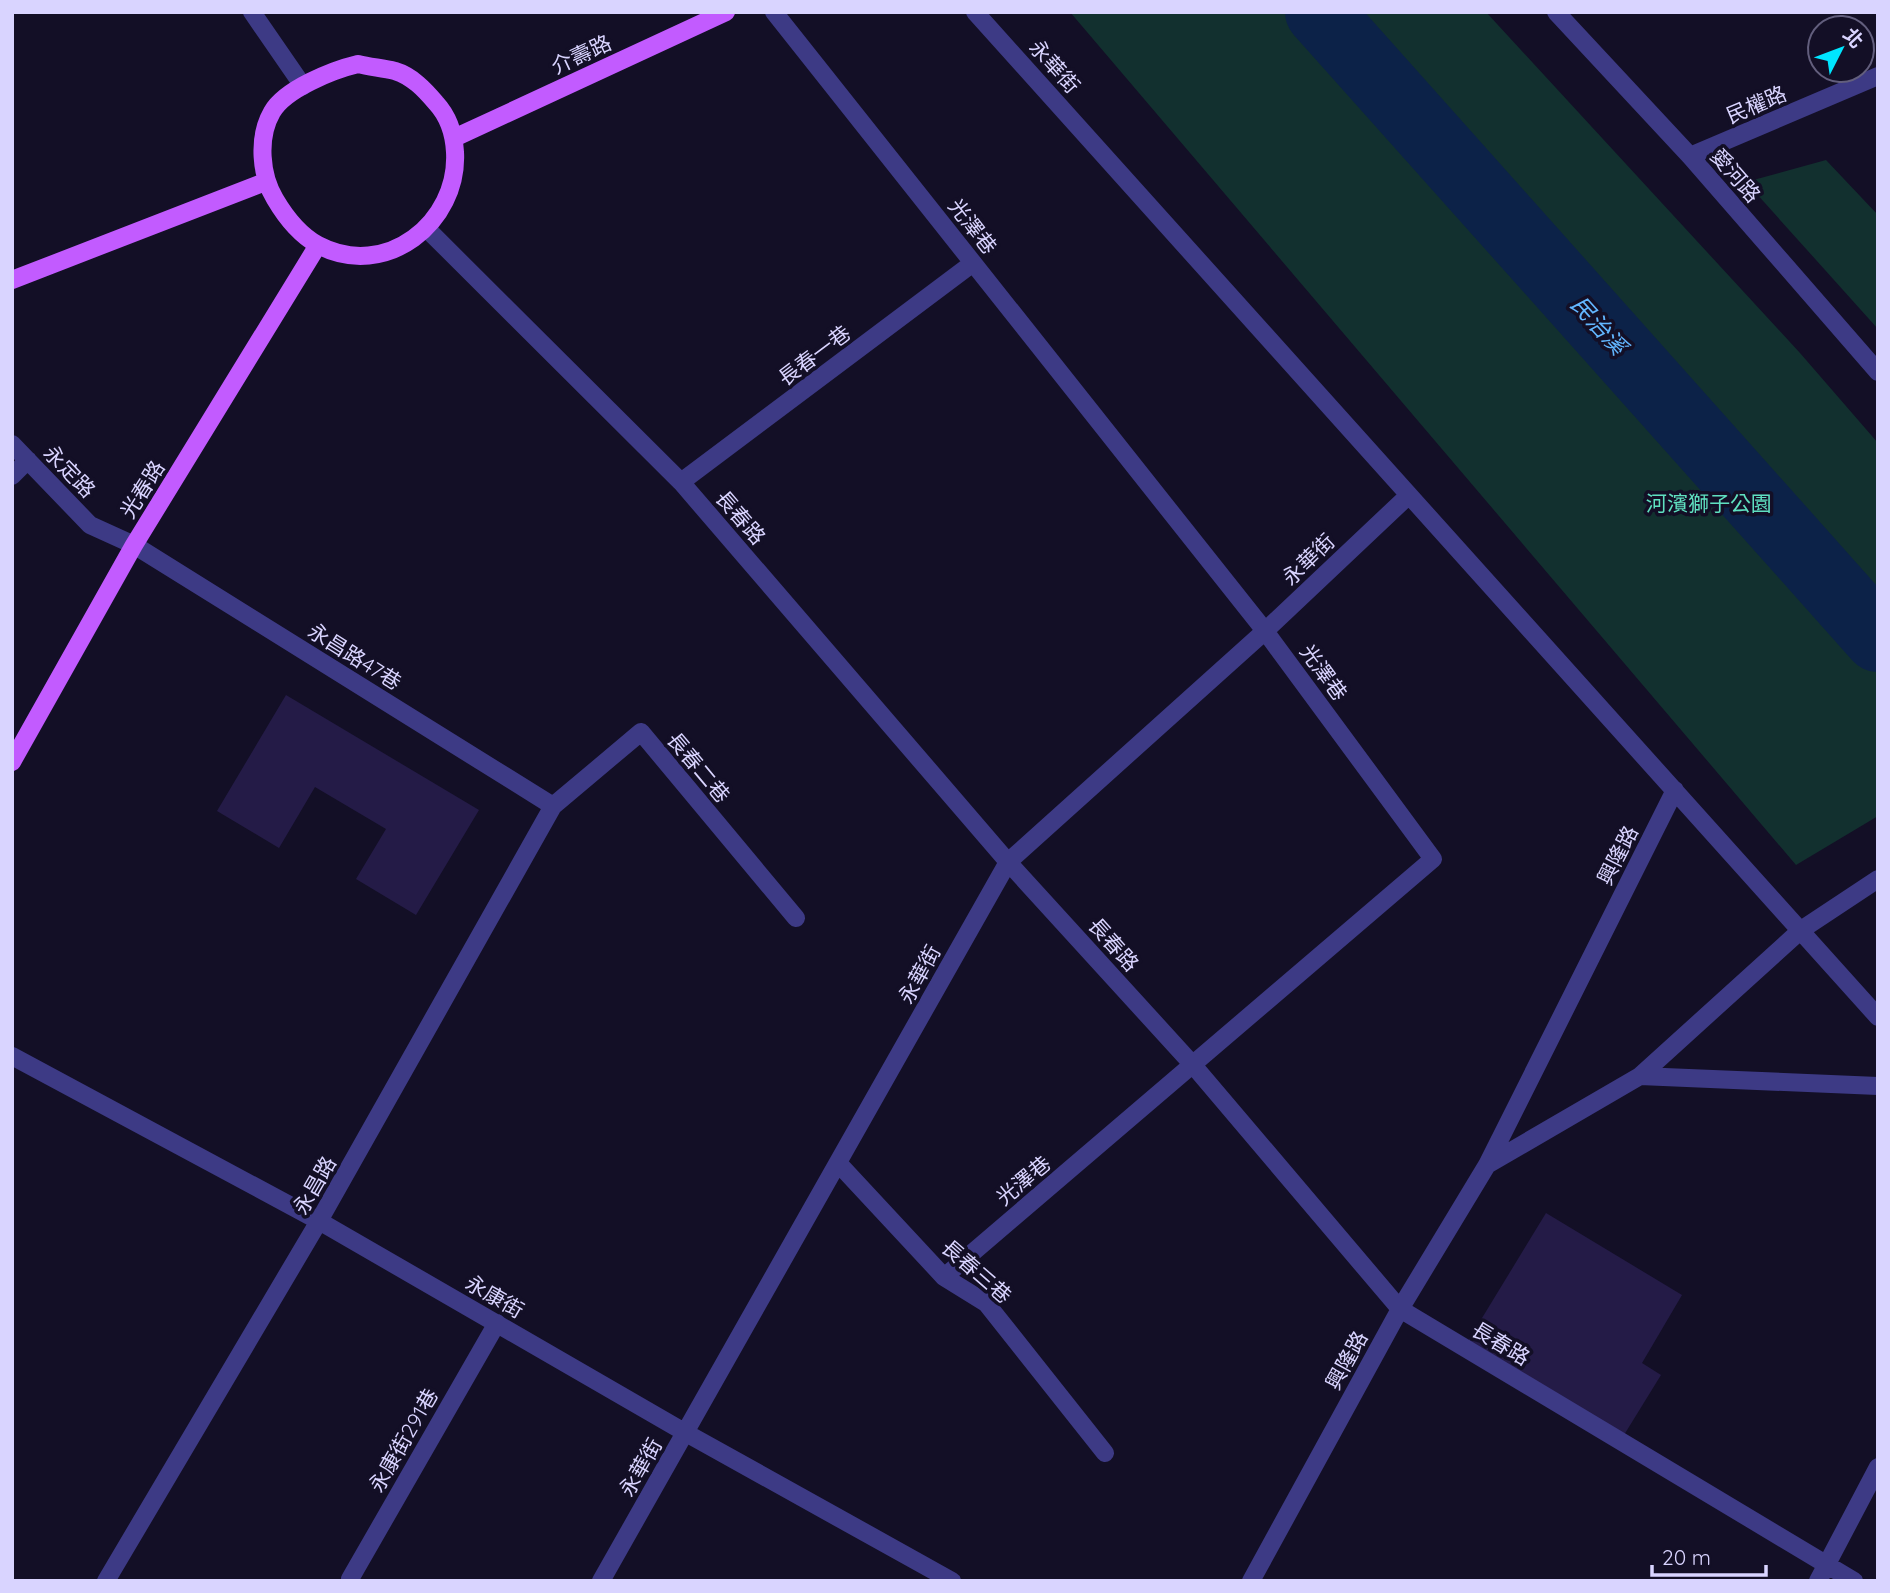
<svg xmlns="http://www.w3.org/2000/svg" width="1890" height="1593" font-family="Quicksand,'Noto Sans TC',sans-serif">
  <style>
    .green { fill: #12302f }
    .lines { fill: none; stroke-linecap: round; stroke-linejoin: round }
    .river { stroke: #0c2248; stroke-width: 68 }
    .building { fill: #241b47 }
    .minor { stroke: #3d3a85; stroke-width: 18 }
    .major { stroke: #c25bff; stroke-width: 18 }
    .labels { text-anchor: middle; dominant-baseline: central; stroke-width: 7; stroke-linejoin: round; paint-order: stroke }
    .street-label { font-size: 21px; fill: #d9d4ff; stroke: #130f26 }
    .park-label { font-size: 21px; fill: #5fe0c0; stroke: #130f26 }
    .water-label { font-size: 23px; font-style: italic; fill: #62b6ff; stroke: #130f26 }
  </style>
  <rect width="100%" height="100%" fill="#130f26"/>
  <path class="green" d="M1070,12H1486L1800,353L1878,443V816L1796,865Z
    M1826,160L1878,215V329L1746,182Z"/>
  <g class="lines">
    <path class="river" d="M1319,12L1878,638"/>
  </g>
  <path class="building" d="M286,695L479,810L416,915L356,879L386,829L315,787L279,848L217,811Z
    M1546,1213L1682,1295L1642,1363L1661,1375L1624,1435L1468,1341Z"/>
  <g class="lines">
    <path class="minor" d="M252,12L303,86
      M774,12L1265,631L1433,859L944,1277
      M975,12L1878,1017
      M1556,12L1690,156L1878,372
      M1690,156L1878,76
      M427,229L681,482L1008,862L1193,1065L1400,1309L1854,1581
      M12,444L90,525L134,545L553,806
      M12,476L28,460
      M681,482L973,263
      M12,1056L319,1221L686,1433L952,1581
      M1640,1076L1878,1086
      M838,1163L944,1277L986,1303L1105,1453
      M1487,1165L1640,1076L1801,930L1878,879
      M350,1579L497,1323
      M106,1581L319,1221L553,806L641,732L796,918
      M601,1581L1008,862L1265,631L1409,495
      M1251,1581L1400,1309L1487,1165L1675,790
      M1818,1581L1878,1467"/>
    <path class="major" d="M358,64C370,67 383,68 395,71C412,76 425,90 436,103C448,116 454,134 455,152C459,222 386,281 318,245C300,235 285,216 275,199C261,176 257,138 272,112C285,89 333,70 358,64Z
      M454,138L726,12
      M12,280L265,182
      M12,762L134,545L318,245"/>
  </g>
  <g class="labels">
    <g class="street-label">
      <text transform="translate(581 54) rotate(-25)">介壽路</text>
      <text transform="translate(1055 66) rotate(48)">永華街</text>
      <text transform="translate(1756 104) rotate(-23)">民權路</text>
      <text transform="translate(1736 175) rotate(49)">愛河路</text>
      <text transform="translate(973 226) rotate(52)">光澤巷</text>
      <text transform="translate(814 355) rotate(-37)">長春一巷</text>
      <text transform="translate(70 471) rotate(46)">永定路</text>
      <text transform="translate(142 489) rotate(-58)">光春路</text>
      <text transform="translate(741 517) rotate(49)">長春路</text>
      <text transform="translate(1308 559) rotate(-44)">永華街</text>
      <text transform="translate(355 656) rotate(32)">永昌路47巷</text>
      <text transform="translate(1324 672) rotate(54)">光澤巷</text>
      <text transform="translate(699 767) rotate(50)">長春二巷</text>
      <text transform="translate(1617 855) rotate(-63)">興隆路</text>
      <text transform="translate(1114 944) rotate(48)">長春路</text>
      <text transform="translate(919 974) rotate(-61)">永華街</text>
      <text transform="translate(1023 1180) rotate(-40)">光澤巷</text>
      <text transform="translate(314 1185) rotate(-60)">永昌路</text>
      <text transform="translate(977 1271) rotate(41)">長春三巷</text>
      <text transform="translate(495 1296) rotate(30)">永康街</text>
      <text transform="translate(1501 1343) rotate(31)">長春路</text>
      <text transform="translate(1346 1360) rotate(-61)">興隆路</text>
      <text transform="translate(403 1440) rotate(-60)">永康街291巷</text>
      <text transform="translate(640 1467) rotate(-60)">永華街</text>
    </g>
    <g class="park-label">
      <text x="1709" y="503">河濱獅子公園</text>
    </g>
    <g class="water-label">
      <text transform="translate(1599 325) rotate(48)">民治溪</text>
    </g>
  </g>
  <rect width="1890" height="1593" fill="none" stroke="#d9d4ff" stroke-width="28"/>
  <g transform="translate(1841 49) rotate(48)"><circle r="33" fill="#130f26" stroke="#625e7d" stroke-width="2"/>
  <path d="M0-5L12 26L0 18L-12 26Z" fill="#00e5ff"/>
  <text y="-10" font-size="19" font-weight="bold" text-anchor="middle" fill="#d9d4ff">北</text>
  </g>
  <path d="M1652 1565v10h114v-10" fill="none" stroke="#d9d4ff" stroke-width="3.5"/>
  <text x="1662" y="1565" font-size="21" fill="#d9d4ff" stroke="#130f26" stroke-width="5" paint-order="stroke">20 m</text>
</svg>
